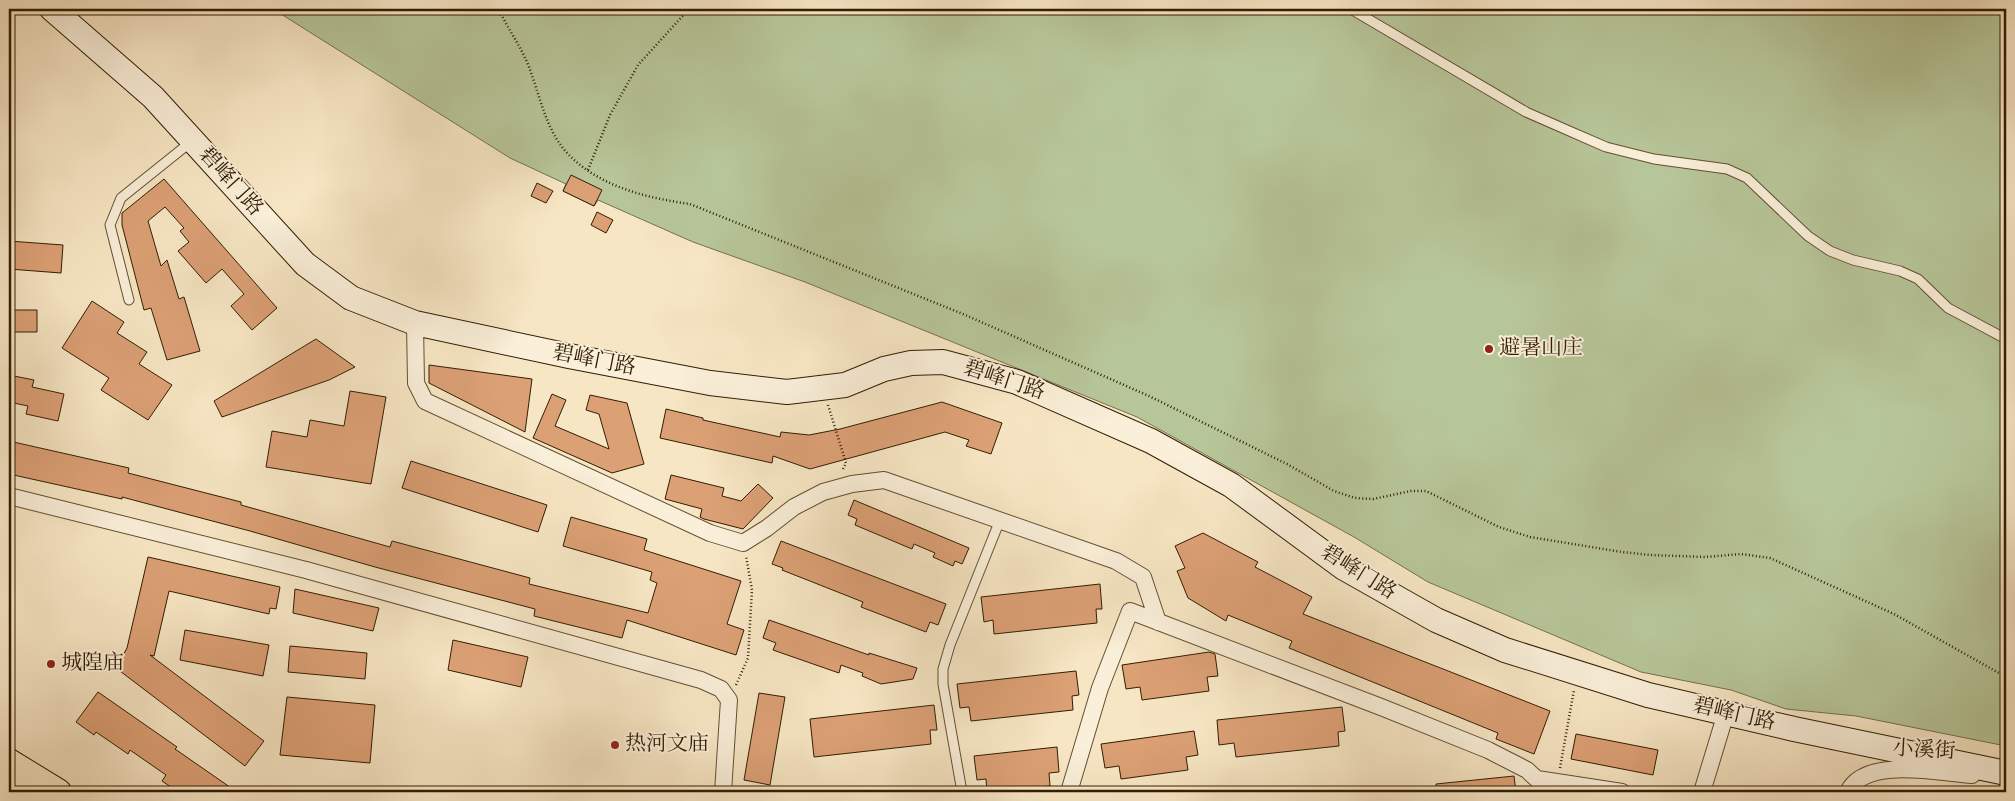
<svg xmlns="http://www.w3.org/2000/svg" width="2015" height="801" font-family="'Sorts Mill Goudy','Noto Serif SC',serif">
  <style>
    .green { fill: #b7c699; stroke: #74724e }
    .building { fill: #dca075; stroke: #321d03 }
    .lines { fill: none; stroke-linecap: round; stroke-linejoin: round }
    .lane-casing { stroke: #634f33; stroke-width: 11 }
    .street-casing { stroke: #634f33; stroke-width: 18 }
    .secondary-casing { stroke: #321d03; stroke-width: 26 }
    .primary-casing { stroke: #321d03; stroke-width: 28 }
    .path { stroke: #321d03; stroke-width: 2.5; stroke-dasharray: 1 2.5; stroke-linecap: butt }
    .lane { stroke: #faefd9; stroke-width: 9 }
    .street { stroke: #faefd9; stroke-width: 16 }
    .secondary { stroke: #faefd9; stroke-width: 24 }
    .primary { stroke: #f7e6c4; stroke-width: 26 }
    .poi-dot { fill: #8f2418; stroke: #faefd9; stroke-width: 2 }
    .labels { text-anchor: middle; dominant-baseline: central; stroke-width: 4; stroke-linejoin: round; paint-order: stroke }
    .street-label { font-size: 21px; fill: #321d03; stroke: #faefd9 }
    .poi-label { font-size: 21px; fill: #321d03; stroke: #faefd9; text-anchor: start }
  </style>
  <rect width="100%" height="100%" fill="#f7e6c4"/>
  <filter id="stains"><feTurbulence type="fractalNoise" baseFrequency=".004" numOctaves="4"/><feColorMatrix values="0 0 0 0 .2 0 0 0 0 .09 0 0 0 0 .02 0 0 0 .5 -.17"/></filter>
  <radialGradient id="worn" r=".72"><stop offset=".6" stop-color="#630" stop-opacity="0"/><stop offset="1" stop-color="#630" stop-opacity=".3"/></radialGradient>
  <path class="green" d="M273,9H2006V746L1856,716L1786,709L1731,690L1641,672L1428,582L1354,537L1137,417L805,282L693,242L598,200L594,206L563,191L566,184L510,158Z"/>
  <path class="building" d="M571,175L602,190L594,206L563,191Z
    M164,179L277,308L252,330L231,306L244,294L222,269L206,283L178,251L189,242L180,231L184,228L165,207L148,221L161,266L167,260L179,299L184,297L200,351L167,360L151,308L144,310L122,225V213Z
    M537,183L553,191L546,203L531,196Z
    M597,212L613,220L606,233L591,225Z
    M9,241L63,245L61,273L9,269Z
    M92,301L124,322L117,333L147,352L139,364L172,385L148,420L101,390L109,378L62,348Z
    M9,310H37V332H9Z
    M316,339L355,367L329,380L222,417L214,401Z
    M429,365L532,379L525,432L429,383Z
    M9,375L34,380L32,387L64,394L58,421L26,414L28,406L9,402Z
    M350,391L386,397L371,484L266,467L272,431L307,437L310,420L344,426Z
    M552,394L566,400L555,426L609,449L599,414L586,410L590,395L627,403L644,464L612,473L533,438Z
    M942,402L1002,423L991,454L966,446L969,440L945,432L810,469L773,456L772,463L660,438L666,409L703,418V420L780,437L781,432L809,435L840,429Z
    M9,441L129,468L128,473L241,502V505L390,547L392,541L530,578L529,584L648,613L657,583L650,580L652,572L563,546L571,517L647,539L644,550L741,581L727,624L744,630L736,655L627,620L622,638L534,616L535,609L375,567L250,531L122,497V499L9,474Z
    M411,461L547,505L538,532L402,488Z
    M671,475L724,488L722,496L741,501L758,484L773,498L743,529L704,519L700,517L702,509L665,499Z
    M854,500L969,548L962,564L955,561L953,566L933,557L935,553L914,544L912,549L855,525L857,519L848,515Z
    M1203,533L1258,562L1255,567L1312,597L1303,614L1550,711L1534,754L1496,739L1498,733L1289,648L1292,641L1228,615L1226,621L1188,598L1177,571L1185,568L1175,546Z
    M781,541L946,604L938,625L930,622L926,632L861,607L863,602L782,570L783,568L772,564Z
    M148,557L280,587L276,609L270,608L269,614L169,591L154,656L150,655L264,741L245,766L116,668L127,648Z
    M1100,584L1102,609H1096L1097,623L994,634L993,620L984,622L981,597Z
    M295,589L379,608L373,631L293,613Z
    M769,620L869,655V653L917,668L913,679L881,684L862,676L863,673L841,665L839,673L773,650L776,643L763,638Z
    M185,630L269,645L263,676L180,660Z
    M453,640L528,657L521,687L448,670Z
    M290,646L367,653L365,679L288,672Z
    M1209,652L1215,654L1218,676L1207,677L1209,691L1142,700L1140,687L1126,689L1122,665Z
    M1076,671L1079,695L1072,696L1073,710L971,721L969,707L960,708L957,684Z
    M98,692L177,747L175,749L237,792H178L162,781L166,775L130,750L128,754L96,732L94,735L76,722Z
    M759,693L785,697L770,785L744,780Z
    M287,697L375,705L370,763L280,755Z
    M934,705L937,730H930L931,744L814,757L810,719Z
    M1342,707L1345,731L1338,732L1339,746L1236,757L1234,743L1219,745L1217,720Z
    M1194,731L1198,755L1186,757L1188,770L1121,779L1119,766L1105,768L1101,744Z
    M1576,734L1658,750L1653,775L1571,759Z
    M1057,747L1059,772L1049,773L1050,786L987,792L986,779L977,780L974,756Z
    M1514,776L1516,792H1436V784Z"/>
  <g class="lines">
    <defs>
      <path id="lane" d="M1351,9L1526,112L1567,130L1606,147L1654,159L1727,169L1747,178L1808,236L1830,251L1853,260L1900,271L1918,279L1948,308L2006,339
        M129,300L110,225L121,198L192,141
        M962,792L943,684V669L950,645L1000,520"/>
      <path id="street" d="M415,323L416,383L425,401L710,533L743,543L767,528L794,507L823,492L852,484L884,480L1116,561L1143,577L1158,622
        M9,496L306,570L701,680L721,689L729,700L723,792
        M1537,779L1622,792
        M1069,792L1100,688L1130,611L1381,707L1488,750L1527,770L1541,783L1544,792
        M1702,792L1726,713
        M1848,792C1865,756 1939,773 1972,775"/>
      <path id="secondary" d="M52,9L153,97L305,264L351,298L415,323L569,356L710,383L787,392L845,385L884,369L911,363L943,362L1017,382L1151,441L1231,485L1344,568L1436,620L1505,650L1648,695L1794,729L2006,773"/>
      <path id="primary" d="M9,762L58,792
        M9,787L18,792"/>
    </defs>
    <use href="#lane" class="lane-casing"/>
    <use href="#street" class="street-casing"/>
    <use href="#secondary" class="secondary-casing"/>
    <use href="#primary" class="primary-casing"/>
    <path class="path" d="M496,9L502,16C511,33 522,49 529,67C540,96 546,131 568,154C600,187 647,198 690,204L963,314L1149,396L1287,464L1334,491L1355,498L1373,499L1411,491H1426L1499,527L1530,537L1622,552L1650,555L1705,557L1741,554L1770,558L1894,614L2006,677
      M588,170L610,115L638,65L689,9
      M828,405L846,463L842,471
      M736,685L748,658L752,590L746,556
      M1560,768L1574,690"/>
    <use href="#lane" class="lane"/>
    <use href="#street" class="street"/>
    <use href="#secondary" class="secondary"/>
    <use href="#primary" class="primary"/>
  </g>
  <g class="poi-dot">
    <circle cx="1489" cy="349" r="5"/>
    <circle cx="51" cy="664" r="5"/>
    <circle cx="615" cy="745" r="5"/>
  </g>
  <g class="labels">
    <g class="street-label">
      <text transform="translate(230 182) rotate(48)">碧峰门路</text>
      <text transform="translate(594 361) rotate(11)">碧峰门路</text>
      <text transform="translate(1004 381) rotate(18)">碧峰门路</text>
      <text transform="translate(1358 573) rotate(32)">碧峰门路</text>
      <text transform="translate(1734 715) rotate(13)">碧峰门路</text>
      <text transform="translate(1924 751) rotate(3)">小溪街</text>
    </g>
    <g class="poi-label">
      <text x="1499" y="349">避暑山庄</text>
      <text x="61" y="664">城隍庙</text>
      <text x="625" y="745">热河文庙</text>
    </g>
  </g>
  <rect width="2015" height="801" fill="none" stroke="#f7e6c4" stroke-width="30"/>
  <rect x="10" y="10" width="1995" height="781" fill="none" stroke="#321d03" stroke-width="2.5"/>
  <rect x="15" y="15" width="1985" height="771" fill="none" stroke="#321d03"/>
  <rect width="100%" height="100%" filter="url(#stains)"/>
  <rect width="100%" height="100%" fill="url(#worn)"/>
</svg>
